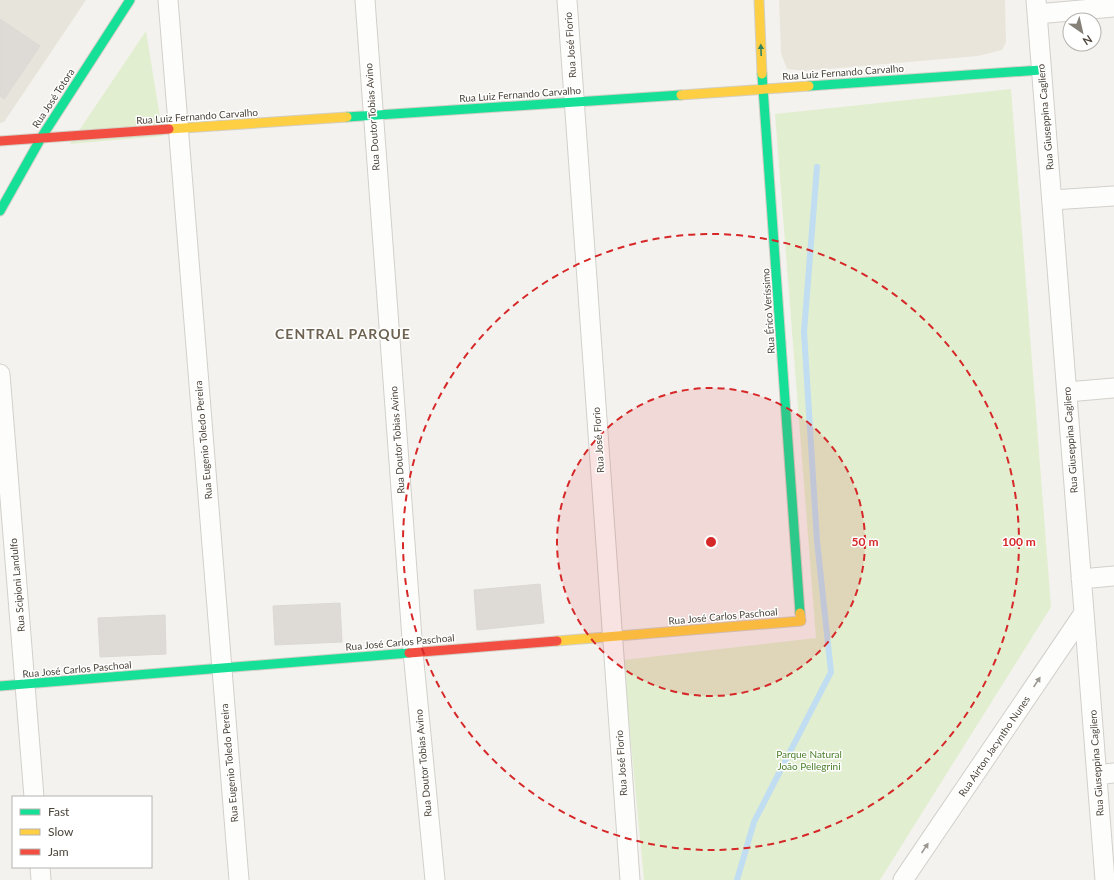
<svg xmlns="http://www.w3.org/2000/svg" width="1114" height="880" font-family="Lato,sans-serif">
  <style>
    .residential { fill: #e7e4dc }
    .education { fill: #eae5da }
    .green { fill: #e1eecf }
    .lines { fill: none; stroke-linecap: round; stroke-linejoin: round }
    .stream { stroke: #c0ddf1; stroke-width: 6 }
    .building { fill: #dedbd6; stroke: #dcd9d4 }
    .street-casing { stroke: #d2d0cb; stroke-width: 21 }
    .fast-casing { stroke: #d3cfc5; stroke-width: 11 }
    .slow-casing { stroke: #d3cfc5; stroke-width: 11 }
    .jam-casing { stroke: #d3cfc5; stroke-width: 11 }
    .street { stroke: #fdfdfc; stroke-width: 19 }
    .fast { stroke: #16e098; stroke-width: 9 }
    .slow { stroke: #ffcf43; stroke-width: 9 }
    .jam { stroke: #f24e42; stroke-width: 9 }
    .oneway { fill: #36825f }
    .oneway2 { fill: #9b9791 }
    .ring { fill: none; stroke: #d62828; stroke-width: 2; stroke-dasharray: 7 5 }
    .labels { text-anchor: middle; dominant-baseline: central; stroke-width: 3; stroke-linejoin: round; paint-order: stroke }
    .street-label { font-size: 10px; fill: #4b4439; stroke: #fff }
    .park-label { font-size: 10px; fill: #4a7f2a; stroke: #fff }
    .district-label { font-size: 14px; font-weight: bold; letter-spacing: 1px; fill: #6e6250; stroke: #fff }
    .centre { fill: #d62828; stroke: #fff; stroke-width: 2 }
    .ring-label { font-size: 12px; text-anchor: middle; font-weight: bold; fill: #d62828; stroke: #fff; stroke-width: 3; stroke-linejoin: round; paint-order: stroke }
  </style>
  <rect width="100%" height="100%" fill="#f4f2ee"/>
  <path class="residential" d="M0,0H86L4,122L0,123Z"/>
  <path class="education" d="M779,0H1005L1006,42L1002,50L978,56L804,71L787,69L781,53Z"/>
  <path class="green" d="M146,31L163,136L70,144Z
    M1011,89L1051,607L880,880H644L623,660L816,638L775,114Z"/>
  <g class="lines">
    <path class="stream" d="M737,880L754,822L831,672L817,541L804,332L817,167"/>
  </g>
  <path class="building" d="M0,19L40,46L4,99L0,96Z
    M540,584L544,623L477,630L474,590Z
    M340,603L342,642L275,645L273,606Z
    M165,615L166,654L100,657L98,618Z"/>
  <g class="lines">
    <defs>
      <path id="street" d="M168,0L239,880
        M365,0L413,652L435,880
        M567,0L630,880
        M1036,0L1105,880
        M1037,14L1114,7
        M1052,200L1114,196
        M0,374L34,797
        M1067,392L1114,388
        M1081,579L1114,576
        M1097,775L1114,773
        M40,867L41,880
        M903,880L1084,613"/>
      <path id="fast" d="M762,74L800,613
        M809,86L1041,70
        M347,117L681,95
        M0,211L41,138L130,0
        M0,686L409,653"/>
      <path id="slow" d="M759,0L762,74
        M681,95L809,86
        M169,129L347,117
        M557,641L801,621L800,613"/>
      <path id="jam" d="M0,141L169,129
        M409,653L557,641"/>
    </defs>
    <use href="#street" class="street-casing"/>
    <use href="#fast" class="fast-casing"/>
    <use href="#slow" class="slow-casing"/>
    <use href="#jam" class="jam-casing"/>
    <use href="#street" class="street"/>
    <use href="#fast" class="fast"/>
    <use href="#slow" class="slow"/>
    <use href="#jam" class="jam"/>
  </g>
  <defs><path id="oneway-solid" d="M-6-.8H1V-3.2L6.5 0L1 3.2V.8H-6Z"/></defs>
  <use class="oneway" href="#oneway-solid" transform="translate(761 50) rotate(-92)"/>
  <g class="oneway2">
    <use href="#oneway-solid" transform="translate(1037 682) rotate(-56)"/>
    <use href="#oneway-solid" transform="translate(925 848) rotate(-56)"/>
  </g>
  <circle cx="711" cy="542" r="154" fill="#d62828" fill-opacity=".12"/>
  <g class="ring">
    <circle cx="711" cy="542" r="154"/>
    <circle cx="711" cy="542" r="308"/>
  </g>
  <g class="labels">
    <g class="street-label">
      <text transform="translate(570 45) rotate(-94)">Rua José Florio</text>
      <text transform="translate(843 72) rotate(-4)">Rua Luiz Fernando Carvalho</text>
      <text transform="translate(520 94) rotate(-4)">Rua Luiz Fernando Carvalho</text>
      <text transform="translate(53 98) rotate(-57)">Rua José Totora</text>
      <text transform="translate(197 116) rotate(-4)">Rua Luiz Fernando Carvalho</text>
      <text transform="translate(372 117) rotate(-94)">Rua Doutor Tobias Avino</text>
      <text transform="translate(1045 117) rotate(-95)">Rua Giuseppina Cagliero</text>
      <text transform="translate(768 311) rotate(-94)">Rua Érico Veríssimo</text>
      <text transform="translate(203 440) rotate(-95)">Rua Eugenio Toledo Pereira</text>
      <text transform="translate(397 440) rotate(-94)">Rua Doutor Tobias Avino</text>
      <text transform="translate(598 440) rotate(-94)">Rua José Florio</text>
      <text transform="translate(1070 440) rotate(-94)">Rua Giuseppina Cagliero</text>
      <text transform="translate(17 585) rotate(-95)">Rua Scipioni Landulfo</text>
      <text transform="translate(723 616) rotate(-5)">Rua José Carlos Paschoal</text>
      <text transform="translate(400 642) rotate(-5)">Rua José Carlos Paschoal</text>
      <text transform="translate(77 669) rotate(-5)">Rua José Carlos Paschoal</text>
      <text transform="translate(994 746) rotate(-56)">Rua Airton Jacyntho Nunes</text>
      <text transform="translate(229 763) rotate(-95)">Rua Eugenio Toledo Pereira</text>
      <text transform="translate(423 763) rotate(-95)">Rua Doutor Tobias Avino</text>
      <text transform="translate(621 763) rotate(-94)">Rua José Florio</text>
      <text transform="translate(1096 763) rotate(-94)">Rua Giuseppina Cagliero</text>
    </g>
    <g class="park-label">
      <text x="809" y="754">Parque Natural<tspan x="809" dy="12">João Pellegrini</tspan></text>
    </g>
    <g class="district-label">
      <text x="343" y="333">CENTRAL PARQUE</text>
    </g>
  </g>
  <circle cx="711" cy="542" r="6" class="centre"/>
  <g class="ring-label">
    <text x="865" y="546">50 m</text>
    <text x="1019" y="546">100 m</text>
  </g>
  <rect x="12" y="796" width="140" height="72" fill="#ffffff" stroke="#b7b4b0"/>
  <rect x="20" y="809" width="20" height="6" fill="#16e098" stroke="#b7b4b0"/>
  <text x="48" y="816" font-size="12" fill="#4b4439">Fast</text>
  <rect x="20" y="829" width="20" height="6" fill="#ffcf43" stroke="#b7b4b0"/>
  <text x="48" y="836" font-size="12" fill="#4b4439">Slow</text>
  <rect x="20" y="849" width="20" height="6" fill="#f24e42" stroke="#b7b4b0"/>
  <text x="48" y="856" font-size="12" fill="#4b4439">Jam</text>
  <g transform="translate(1082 32) rotate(146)"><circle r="19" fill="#ffffff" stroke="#b7b4b0"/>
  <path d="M0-3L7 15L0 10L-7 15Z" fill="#868178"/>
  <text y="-6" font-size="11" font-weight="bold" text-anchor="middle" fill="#4b4439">N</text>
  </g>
</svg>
